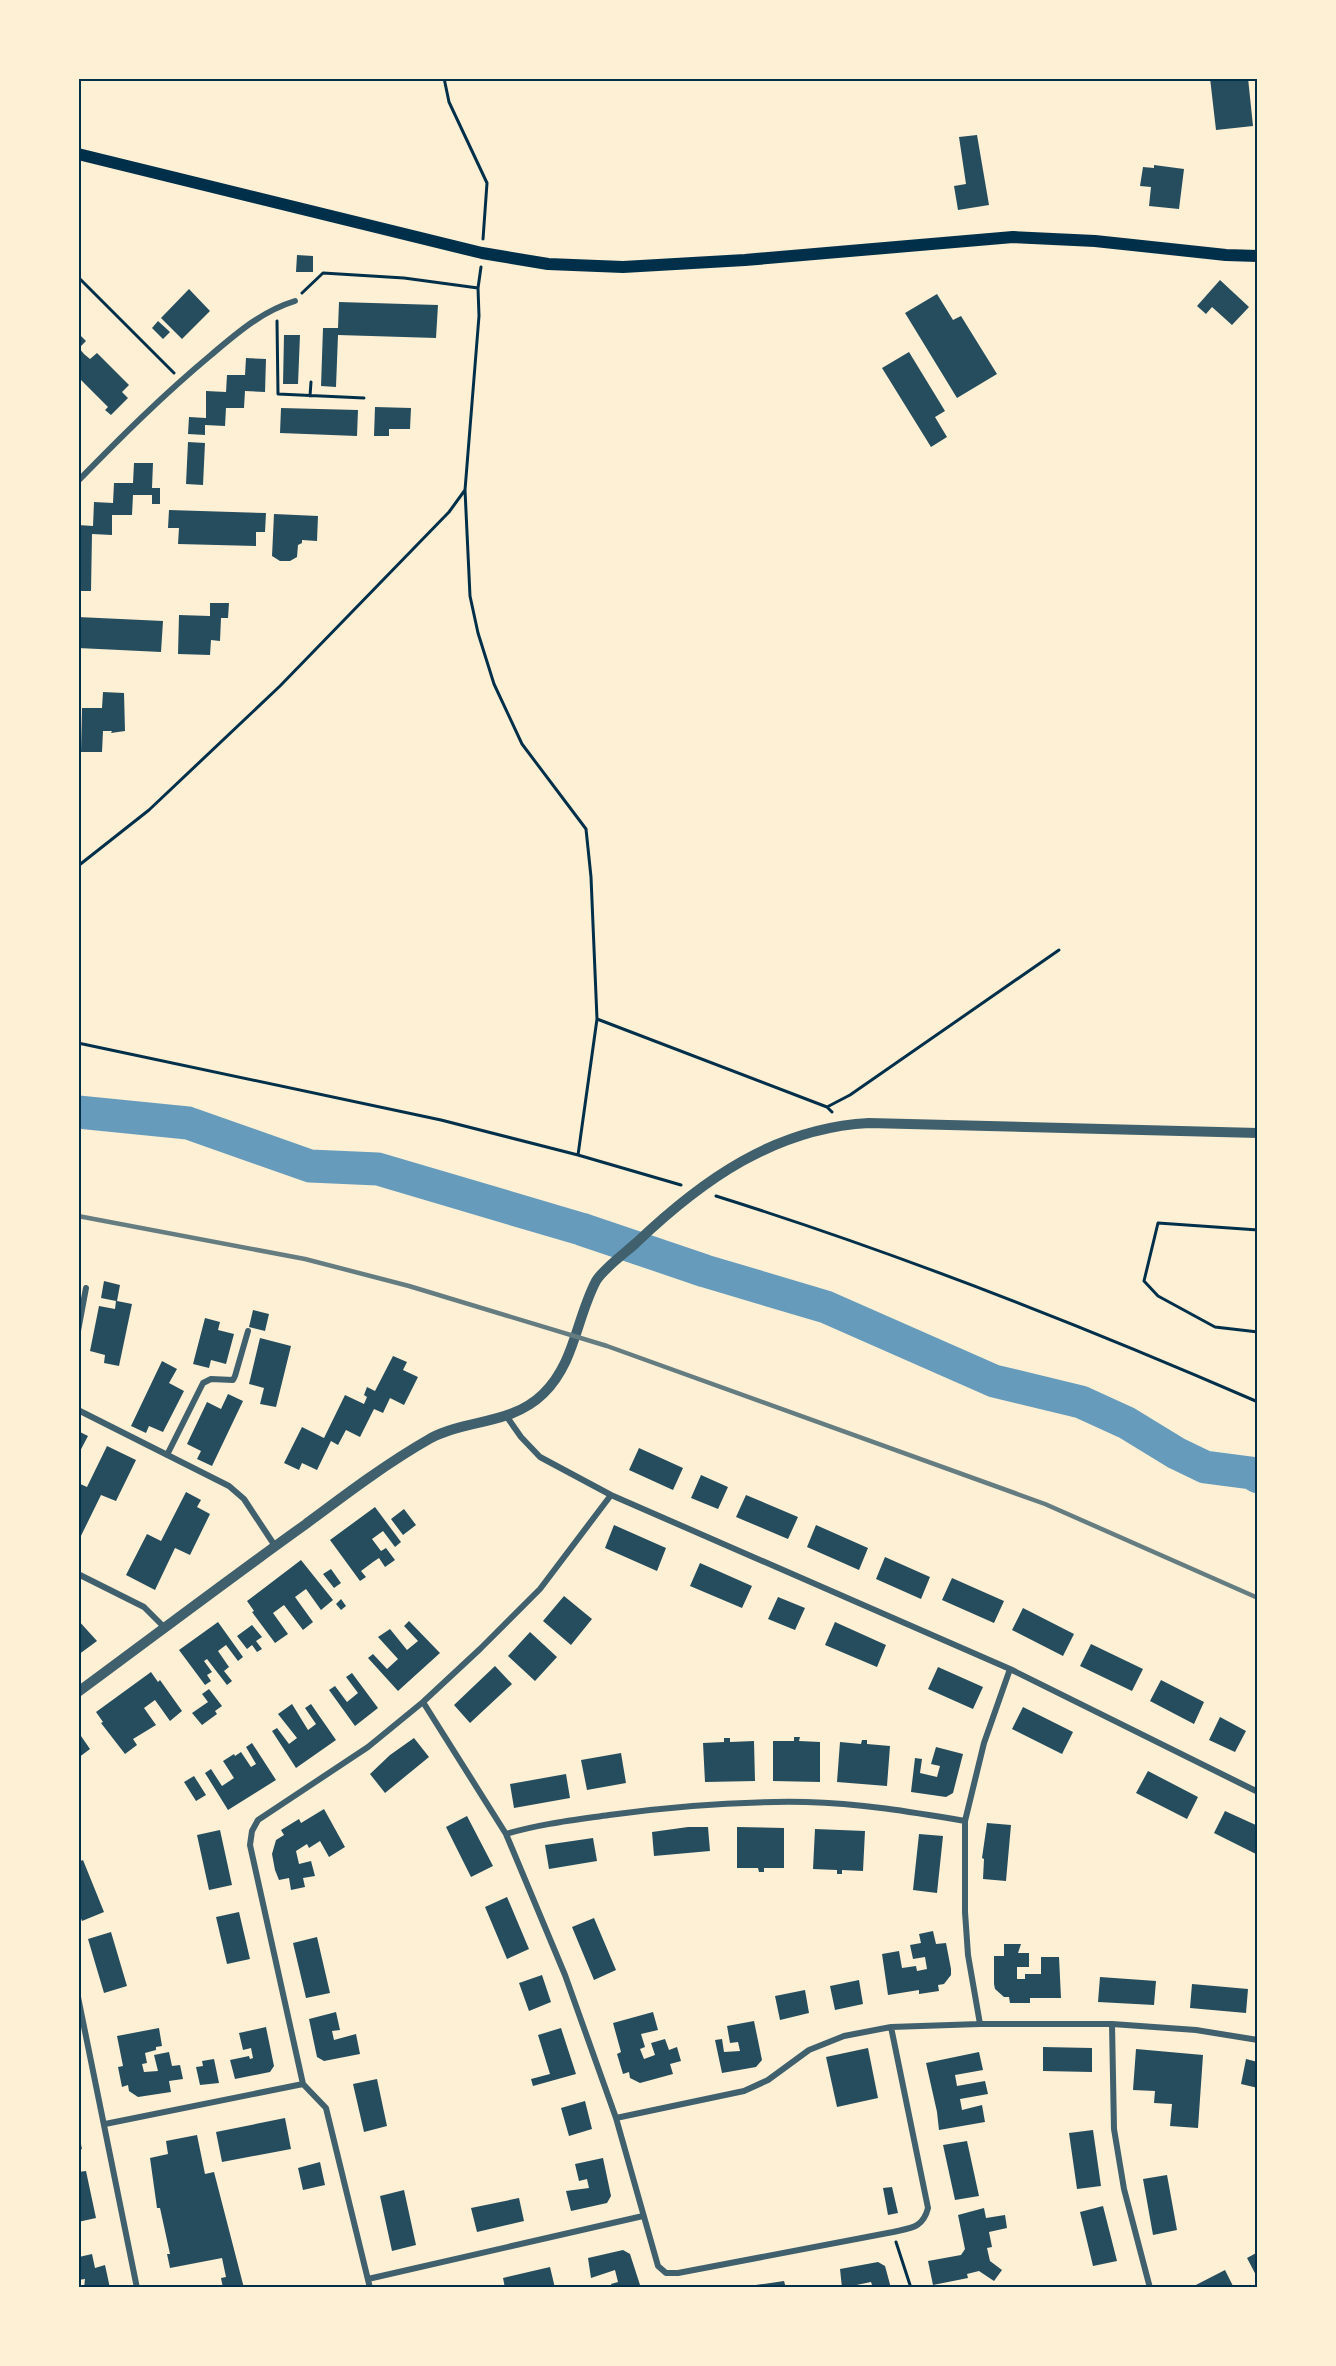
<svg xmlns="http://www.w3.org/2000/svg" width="1336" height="2366" font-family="Barlow,sans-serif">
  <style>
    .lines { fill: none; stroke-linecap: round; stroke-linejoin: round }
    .river { stroke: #669bbc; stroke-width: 33 }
    .building { fill: #264d5e }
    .path { stroke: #003049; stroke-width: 3 }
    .minor { stroke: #3f606c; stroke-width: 6 }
    .tertiary { stroke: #3f606c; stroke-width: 10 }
    .secondary { stroke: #003049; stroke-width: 12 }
    .rail { stroke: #657d81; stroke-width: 4.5 }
    .neatline { fill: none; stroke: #003049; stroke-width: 2 }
  </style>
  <rect width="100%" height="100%" fill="#fdf0d5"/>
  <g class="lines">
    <path class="river" d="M78,1112L188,1123L310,1166L378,1169L581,1229L705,1271L826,1307L994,1381L1081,1402L1127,1423L1176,1453L1205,1467L1251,1473L1258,1477"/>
  </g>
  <path class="building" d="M1210,78H1248L1253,126L1216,130Z
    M977,135L989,205L958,210L954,186L966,184L959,137Z
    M1154,165L1184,169L1179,209L1149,206L1151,187L1140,186L1143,167L1154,168Z
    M297,255L313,256V272H296Z
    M1220,280L1249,307L1232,325L1212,307L1206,314L1197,306Z
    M189,289L210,311L182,339L161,318Z
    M937,294L953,320L961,316L997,374L957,398L905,313Z
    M339,302L438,305L436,338L338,335L336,387L321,386L323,328H338Z
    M158,321L170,332L163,339L152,328Z
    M78,333L86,341L79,348L84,354L90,359L97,353L129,385L122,392L128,398L111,415L105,410L108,407L78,377Z
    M284,335H300L298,384H283Z
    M909,352L945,411L935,417L947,437L931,447L882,368Z
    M246,358L266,359L265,392L245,391L244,408H226L225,426L205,425V435L188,434L189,417L206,418V391L226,392L227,375H245Z
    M375,407L411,408L410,429H389V436H374Z
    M281,408L358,410L357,436L280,433Z
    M188,442L205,443L203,485L186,484Z
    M134,463H153L152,488H160V504H152V495H133L132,515H112V535L92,534L91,591H78V525L93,526L94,502L113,503L114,483H133Z
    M169,510L266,513L265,532H256V546L178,544L179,528H168Z
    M274,514L318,516L317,541L302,540V543L298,545L297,557L290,561H280L272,556Z
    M210,603H229L228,618H221L220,641L211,640L210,655L178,654L179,615L210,616Z
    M78,617L163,621L161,652L78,648Z
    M103,692L124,693L125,731L111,733L112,731H103L102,752H81L82,708H102Z
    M104,1281L120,1285L117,1301L132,1304L119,1366L104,1363L105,1355L90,1351L99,1306L115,1309L116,1301L101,1298Z
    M253,1310L269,1314L265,1331L249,1327Z
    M205,1318L220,1322L218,1330L234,1334L226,1364L211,1360L209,1368L193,1364Z
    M260,1338L291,1346L276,1407L260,1404L264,1388L249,1384Z
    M393,1356L407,1362L403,1370L418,1377L404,1405L390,1398L383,1413L374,1409L360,1437L346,1430L338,1445L331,1441L317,1470L302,1463L299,1470L284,1463L302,1427L324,1438L345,1395L364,1404L367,1397L364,1395L367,1387L375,1391Z
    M162,1361L177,1369L169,1383L184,1391L163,1432L149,1426L146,1433L131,1426Z
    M228,1394L243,1401L212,1466L197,1459L201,1451L187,1444L207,1402L221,1409Z
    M78,1431L88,1436L78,1455Z
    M107,1446L136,1460L116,1501L101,1495L78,1542V1483L87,1487Z
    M639,1448L683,1468L673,1490L629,1470Z
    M701,1475L728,1487L718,1509L691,1498Z
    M186,1492L201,1500L197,1507L210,1514L190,1555L175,1548L155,1590L126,1575L147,1534L161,1541Z
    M746,1495L798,1517L788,1539L736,1517Z
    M375,1507L401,1542L395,1547L383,1531L372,1539L381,1551L386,1548L395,1560L385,1567L379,1558L373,1562L361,1571L366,1577L360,1581L330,1540Z
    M404,1509L416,1525L403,1535L391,1519Z
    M614,1525L666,1548L657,1571L605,1548Z
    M816,1525L868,1548L859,1570L807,1547Z
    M885,1557L930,1577L921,1599L876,1579Z
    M301,1560L333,1600L321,1610L306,1589L295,1597L313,1622L303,1630L284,1605L273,1613L288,1634L275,1643L252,1612L254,1611L247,1601Z
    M700,1563L752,1586L742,1608L690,1586Z
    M331,1569L341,1583L334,1588L323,1574Z
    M952,1578L1004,1601L994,1623L942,1600Z
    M564,1596L592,1619L571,1645L543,1621Z
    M778,1597L805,1608L795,1630L768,1619Z
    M341,1599L346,1606L341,1610L336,1604Z
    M1023,1608L1074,1634L1063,1656L1012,1630Z
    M78,1620L97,1641L78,1655Z
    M409,1621L440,1653L398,1691L368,1658L373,1654L387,1669L398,1659L378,1637L390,1629L407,1650L418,1641L404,1626Z
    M218,1622L243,1657L238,1661L226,1645L218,1651L229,1667L224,1671L232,1681L227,1685L207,1659L204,1661L212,1672L207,1675L211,1681L205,1685L179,1650Z
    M835,1622L886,1645L877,1667L825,1645Z
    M252,1625L262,1637L256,1641L262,1649L257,1652L252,1645L247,1649L237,1636Z
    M530,1632L557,1657L535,1681L508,1656Z
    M1091,1644L1143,1669L1132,1691L1080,1666Z
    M495,1666L512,1684L470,1723L454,1705Z
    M938,1667L983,1687L973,1709L928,1689Z
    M151,1672L158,1682L160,1680L182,1711L170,1721L155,1700L144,1708L156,1725L133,1739L137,1745L125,1754L101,1723L103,1722L96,1712Z
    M352,1673L378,1708L355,1726L329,1690L335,1686L347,1702L358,1693L346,1677Z
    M1161,1680L1204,1702L1194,1724L1150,1701Z
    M209,1689L222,1706L215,1711L217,1714L202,1725L192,1713L208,1702L202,1694Z
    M292,1704L308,1730L316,1724L305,1708L311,1704L336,1740L296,1768L272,1731L277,1728L289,1744L297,1738L278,1714Z
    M1023,1707L1073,1732L1062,1754L1012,1729Z
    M1220,1717L1246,1731L1235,1752L1209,1740Z
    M81,1736L90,1749L78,1758V1738Z
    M794,1737H800L799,1741L820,1742V1782L773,1781V1741H794Z
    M414,1738L429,1757L385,1793L370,1774L390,1755Z
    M724,1738H730V1742L754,1741L755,1781L705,1782L703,1743L724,1742Z
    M862,1740H867V1744L890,1746L887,1786L837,1782L840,1742L861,1744Z
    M252,1743L276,1780L228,1810L205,1773L211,1769L222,1786L234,1778L223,1761L234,1754L235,1756L241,1752L251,1767L256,1764L246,1747Z
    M936,1747L963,1754L953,1793L946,1797L911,1792L915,1758L922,1759L920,1773L937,1777L940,1766L931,1764Z
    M621,1753L626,1783L587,1790L581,1760Z
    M1148,1771L1198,1797L1187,1819L1136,1793Z
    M566,1774L570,1798L514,1808L510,1784Z
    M194,1776L206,1795L196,1801L184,1782Z
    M324,1809L345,1847L329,1857L320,1841L309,1848L307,1844L296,1851L299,1864L311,1861L315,1876L303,1878L305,1887L291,1890L289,1878L279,1880L275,1870L272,1854L276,1840L284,1835L281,1830L299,1819L301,1823Z
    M1225,1811L1258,1826V1855L1214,1833Z
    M467,1816L493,1866L471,1877L446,1827Z
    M987,1823L1011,1825L1006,1881L983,1879L984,1859L982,1858Z
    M688,1827H708L710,1851L654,1856L652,1832Z
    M737,1827L784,1828V1868H764V1872H759L758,1868H737Z
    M815,1829L865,1831L863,1871L842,1870V1874H837V1870L813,1869Z
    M220,1830L232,1885L209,1890L197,1835Z
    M919,1834L943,1836L937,1893L913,1890Z
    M593,1838L597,1861L549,1869L545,1845Z
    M83,1860L104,1912L82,1921L78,1911V1862Z
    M507,1897L529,1949L507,1959L485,1907Z
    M239,1912L250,1959L227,1964L216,1917Z
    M594,1918L616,1970L594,1980L572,1927Z
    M933,1931L936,1944L946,1943L951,1969V1975L944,1984L938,1985L939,1991L919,1994V1990L888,1995L882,1954L899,1951L902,1968L916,1966L917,1971L927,1969L925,1957L913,1959L910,1945L921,1943L919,1934Z
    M111,1932L127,1986L104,1993L88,1939Z
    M317,1937L330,1993L306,1998L293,1943Z
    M1004,1944H1021L1018,1953H1029V1967H1017V1979H1025V1974H1041V1957H1059L1061,1998H1030V2003H1010L1009,1997H1004L995,1989L994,1984V1956H1004Z
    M542,1975L551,2002L529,2011L519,1983Z
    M1100,1977L1156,1981L1154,2005L1098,2002Z
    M859,1980L863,2004L835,2010L830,1986Z
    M1192,1984L1248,1989L1246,2013L1190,2008Z
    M805,1990L809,2013L780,2020L775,1996Z
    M336,2012L340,2030L332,2031L334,2040L356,2034L360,2054L324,2061L317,2057L309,2019Z
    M653,2012L658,2030L641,2034L645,2047L640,2049L644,2059L655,2055L651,2043L665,2039L669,2050L677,2047L681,2061L670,2064L673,2074L640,2083L630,2078L629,2072L623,2074L617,2054L621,2052L613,2023Z
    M754,2021L762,2060L756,2067L722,2073L715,2040L722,2039L724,2052L740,2051L738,2042L730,2043L727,2026Z
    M266,2027L274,2066L270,2072L235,2079L230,2060L249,2056L250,2059L253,2058L251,2048L243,2050L239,2033Z
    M159,2028L162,2046L156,2047V2050L145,2053L147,2063L142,2064L144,2072L158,2071L154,2055L169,2052L172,2066L180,2065L183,2079L169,2081L171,2092L138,2097L129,2091L128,2085L122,2087L118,2067L123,2066L117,2036Z
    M561,2028L576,2074L533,2086L531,2079L550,2074L538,2035Z
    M1043,2047L1092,2048V2072L1043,2071Z
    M868,2048L878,2098L837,2107L826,2057Z
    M1136,2049L1203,2055L1198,2128L1170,2126L1172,2104L1154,2103L1155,2091L1133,2090Z
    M979,2052L983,2070L955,2075L957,2086L985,2081L988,2094L960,2099L962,2110L982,2105L985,2122L939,2130L937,2112L926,2063Z
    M214,2059L219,2083L200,2085L196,2067L203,2066L202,2061Z
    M1246,2059L1258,2062V2088L1241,2084Z
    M377,2079L387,2126L364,2132L353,2084Z
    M585,2101L592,2129L569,2136L561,2108Z
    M285,2118L291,2149L222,2162L216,2132Z
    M1093,2130L1101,2186L1077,2189L1069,2133Z
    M79,2135L82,2149L78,2150V2136Z
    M197,2135L205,2174L214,2172L244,2288H223L221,2278L226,2277L222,2258L170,2268L167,2254H170L160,2208H157L150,2158L168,2154L166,2141Z
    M967,2141L979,2196L955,2200L943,2145Z
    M603,2158L611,2196L607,2203L571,2211L566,2191L589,2188L587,2179L579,2181L575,2164Z
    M320,2162L325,2185L303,2190L298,2168Z
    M86,2171L96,2218L78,2222V2172Z
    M1167,2175L1177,2230L1153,2235L1143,2179Z
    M892,2187L898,2213L888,2215L883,2188Z
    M404,2190L416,2245L392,2251L380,2196Z
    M519,2198L524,2221L477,2232L471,2208Z
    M1103,2206L1117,2261L1093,2266L1080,2212Z
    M984,2208L986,2218L1005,2215L1007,2228L989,2232L992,2247L987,2248L990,2261L1002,2270L994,2281L979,2271L967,2274L968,2278L933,2285L928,2261L961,2255L965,2249L958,2215Z
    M623,2250L630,2254L641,2288H612L611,2284L618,2282L615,2270L591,2278L588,2258Z
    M1258,2252V2279L1247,2258Z
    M92,2254L95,2268L105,2265L110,2288H84L85,2279L78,2280L79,2257Z
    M878,2262L885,2266L891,2288H873L871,2282L842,2288L840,2269Z
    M550,2267L555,2288H505L503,2278Z
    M1225,2270L1234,2288H1190Z
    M784,2281L786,2288H749V2286Z"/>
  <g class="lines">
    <path class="path" d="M444,78L449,102L487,183L483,239
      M481,267L478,288L479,316L465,490L470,596L478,633L494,684L522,744L586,829L591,877L597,1019L578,1155
      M78,277L174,373
      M302,293L323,273L404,278L478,288
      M277,321L278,394L364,398
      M310,396L311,382
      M78,866L149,810L280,686L449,512L465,490
      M597,1019L827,1107L832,1112
      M78,1043L441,1120L578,1155L681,1185
      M827,1107L850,1095L1059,950
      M716,1196C901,1254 1081,1325 1258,1402
      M1258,1230L1158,1223L1144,1281L1158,1296L1215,1327L1258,1332
      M896,2242L911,2288"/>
    <path class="minor" d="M78,481C122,436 163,395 211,355C237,333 262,311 295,301
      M78,1331L86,1288
      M78,1410L229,1486L244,1499L275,1546
      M507,1417L521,1437L540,1457L611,1495L1010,1669L1258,1792
      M167,1455L203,1383L211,1379L233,1380L235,1376L248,1331
      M78,1574L144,1607L165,1628
      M423,1702L506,1834L565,1975L616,2118L658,2266L666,2273H678L893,2232C911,2228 923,2228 928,2208L891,2027
      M506,1834C539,1824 574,1820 609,1815C674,1806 741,1801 806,1802C859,1803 912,1812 965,1821
      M78,1997L137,2288
      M980,2024L968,1955L965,1912V1821L984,1743L1010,1669
      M1112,2024L1114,2129L1124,2189L1150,2288
      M616,2118L744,2091L768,2080L809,2050L844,2036L891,2027L980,2024H1112L1196,2030L1258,2040
      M105,2124L303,2084
      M368,2279L643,2216
      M370,2288L326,2108L303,2084L250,1845L252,1831L258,1820L368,1747L423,1702L480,1649L540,1589L611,1495"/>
    <path class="tertiary" d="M78,1692C154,1636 229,1579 306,1524C346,1494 387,1463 431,1438C467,1419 511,1425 543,1394C575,1363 576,1319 596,1281C603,1269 625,1253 636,1243C702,1180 775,1128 869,1123L1258,1133"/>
    <path class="secondary" d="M78,154L482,253L548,264L623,267L745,260L1013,237L1095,241L1226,255L1258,256"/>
    <path class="rail" d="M78,1216L305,1259L409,1286L607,1346L1045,1504L1258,1598"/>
  </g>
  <rect width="1336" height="2366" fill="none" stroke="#fdf0d5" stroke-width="159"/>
  <rect x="80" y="80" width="1176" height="2206" class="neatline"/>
</svg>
